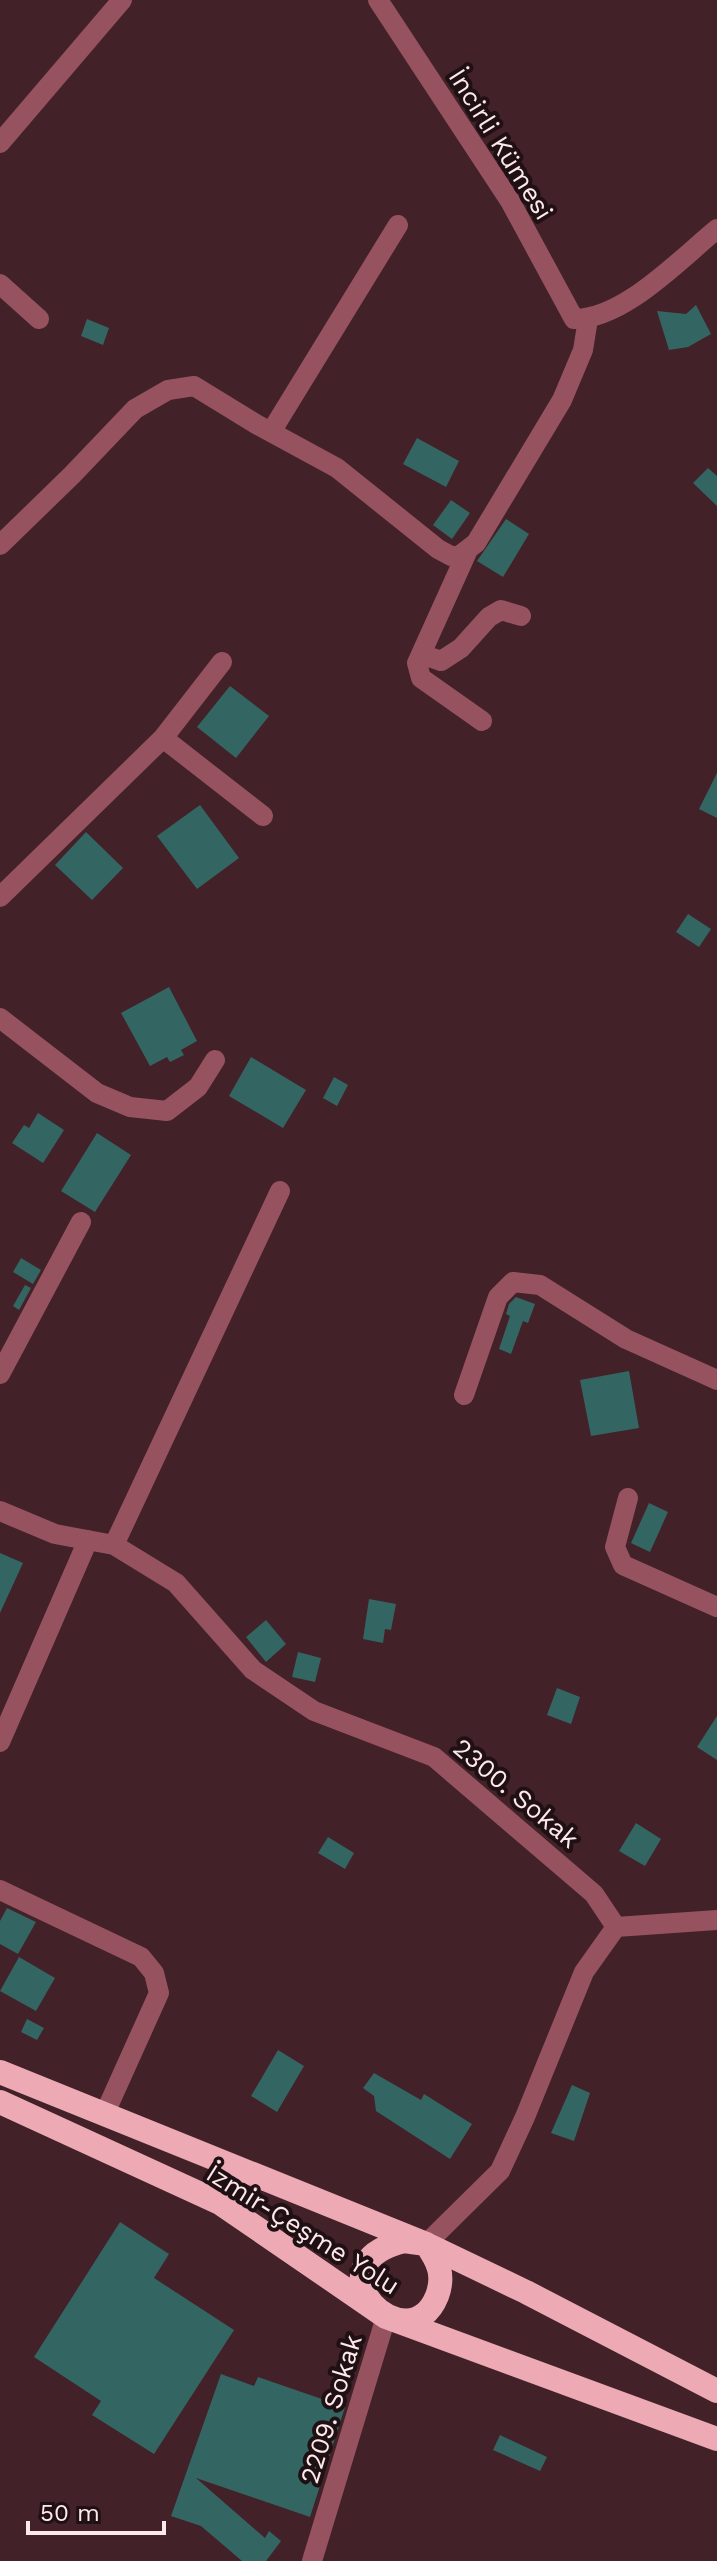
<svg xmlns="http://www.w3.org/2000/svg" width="717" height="2561" font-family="'Work Sans',sans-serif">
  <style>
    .building { fill: #336662 }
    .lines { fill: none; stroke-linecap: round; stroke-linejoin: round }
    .minor { stroke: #96535f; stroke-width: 20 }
    .highway { stroke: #edaab4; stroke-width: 24 }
    .labels { text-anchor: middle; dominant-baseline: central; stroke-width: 8; stroke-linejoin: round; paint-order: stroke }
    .street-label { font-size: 26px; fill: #ffe8eb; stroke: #1f1013 }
  </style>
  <rect width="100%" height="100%" fill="#422128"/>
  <path class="building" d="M696,305L711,334L688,347L669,350L657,311L686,314Z
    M87,319L109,328L103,345L81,336Z
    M417,438L459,461L446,487L403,464Z
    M708,468L717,476V506L693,483Z
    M451,500L470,513L452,539L433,525Z
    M506,519L529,534L503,577L477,561Z
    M230,686L269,716L236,758L197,727Z
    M717,773V818L699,809Z
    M200,805L239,858L197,889L157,836Z
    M86,832L123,868L92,900L55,865Z
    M688,914L711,929L699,947L676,932Z
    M169,987L197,1041L181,1050L184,1055L170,1062L167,1057L150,1066L121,1013Z
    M251,1057L306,1090L283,1128L229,1096Z
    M334,1077L348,1085L337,1106L323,1098Z
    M38,1113L64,1130L43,1163L12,1143L24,1125L29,1128Z
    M97,1133L131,1155L95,1212L61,1191Z
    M21,1258L41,1270L33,1284L13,1272Z
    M25,1285L31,1288L19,1310L13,1306Z
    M516,1297L535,1304L528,1323L523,1321L511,1354L499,1349L510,1316L506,1314L509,1304Z
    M629,1371L639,1428L591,1436L580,1380Z
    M649,1503L668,1512L650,1552L631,1543Z
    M0,1553L23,1563L0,1613Z
    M369,1599L396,1604L391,1630L385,1629L383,1643L363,1639Z
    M266,1620L286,1644L266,1662L246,1637Z
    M298,1652L321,1658L315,1682L292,1677Z
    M557,1688L580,1697L571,1724L547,1715Z
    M717,1716V1760L697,1747Z
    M636,1823L661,1839L645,1866L619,1851Z
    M328,1837L354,1853L345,1869L318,1853Z
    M7,1908L36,1922L18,1954L0,1944V1921Z
    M19,1957L55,1978L36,2011L0,1991Z
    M27,2019L44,2028L37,2040L21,2032Z
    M278,2050L304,2066L277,2112L251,2096Z
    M374,2073L421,2100L424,2094L472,2124L450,2159L376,2111L374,2096L363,2088Z
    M572,2085L590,2093L574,2141L551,2133Z
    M120,2222L169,2254L154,2278L234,2330L154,2454L92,2415L101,2401L34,2357Z
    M221,2374L254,2386L258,2377L345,2407L310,2517L196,2478L265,2538L269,2531L281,2541L266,2561H242L201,2526L171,2516Z
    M500,2435L547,2457L540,2471L493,2450Z"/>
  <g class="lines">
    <path class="minor" d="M378,0L510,201L574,319C624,319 679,260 717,229
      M0,143L122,0
      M0,284L39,319
      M271,432L398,225
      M0,545L72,475L135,409L168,390L194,386L256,424L337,468L438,549L451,556H459L476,543L562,400L583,350L588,319
      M468,550L417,663L421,678L482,721
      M421,654L441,661L461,648L489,617L501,610L521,616
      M163,738L263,816
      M0,897L163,738L222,662
      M0,1018L97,1093L130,1107L167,1111L198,1087L215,1060
      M0,1374L81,1222
      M464,1395L498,1297L513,1282L540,1285L626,1339L717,1380
      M628,1498L615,1547L623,1565L717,1607
      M0,1511L55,1534L114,1545L176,1583L253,1670L314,1711L434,1757L594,1894L616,1927
      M114,1545L280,1191
      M0,1742L88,1540
      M0,1890L141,1957L154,1973L159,1993L105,2113
      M426,2244L500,2171L525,2117L584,1972L616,1927L717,1920
      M312,2561L386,2317"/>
    <path class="highway" d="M0,2072L426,2244L526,2292L717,2391
      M0,2102L220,2203L386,2317L717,2439
      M404,2241L426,2244C438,2261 445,2275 437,2296C409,2366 304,2266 404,2241Z"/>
  </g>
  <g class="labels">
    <g class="street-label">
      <text transform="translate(501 144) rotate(58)">İncirli Kümesi</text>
      <text transform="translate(516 1793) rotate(40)">2300. Sokak</text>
      <text transform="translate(303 2229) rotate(32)">İzmir-Çeşme Yolu</text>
      <text transform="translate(331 2409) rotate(-73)">2209. Sokak</text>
    </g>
  </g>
  <path d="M28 2521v12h136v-12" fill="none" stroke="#ffe8eb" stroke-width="4"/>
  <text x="40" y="2521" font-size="24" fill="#ffe8eb" stroke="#1f1013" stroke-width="6" paint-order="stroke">50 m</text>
</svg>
